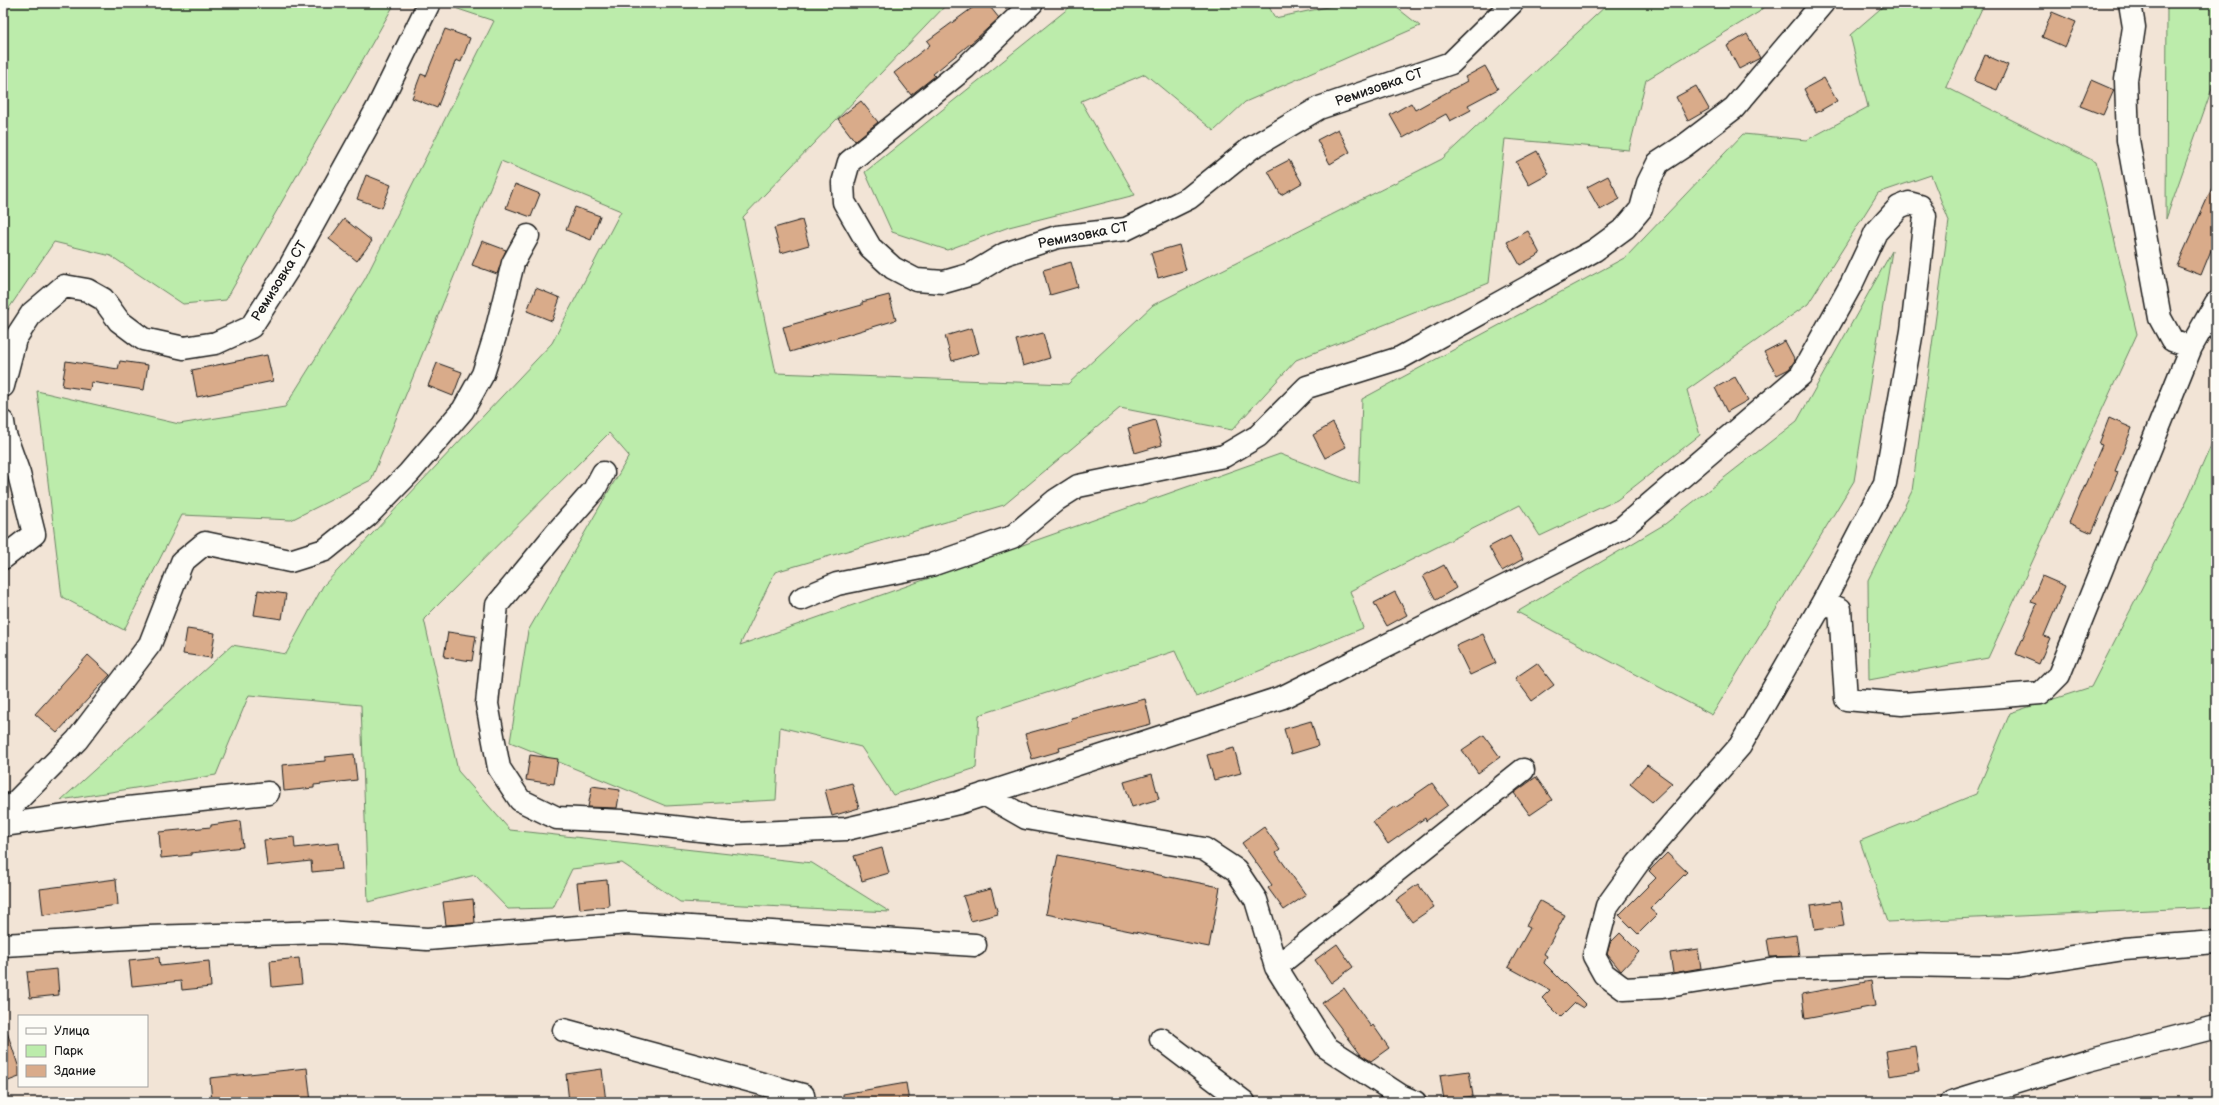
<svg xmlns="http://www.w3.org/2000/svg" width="2219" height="1105" font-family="'Balsamiq Sans',sans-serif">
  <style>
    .green { fill: #bcecab; stroke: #6c8464 }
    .building { fill: #d9ab8a; stroke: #1c1c1c }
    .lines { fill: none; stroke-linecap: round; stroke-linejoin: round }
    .minor-casing { stroke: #1c1c1c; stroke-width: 25 }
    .minor { stroke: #fdfcf7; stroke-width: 22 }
    .labels { text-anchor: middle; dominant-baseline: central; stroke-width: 4; stroke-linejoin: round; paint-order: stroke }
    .street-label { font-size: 14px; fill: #1c1c1c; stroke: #fdfcf7 }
  </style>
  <rect width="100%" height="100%" fill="#f2e4d6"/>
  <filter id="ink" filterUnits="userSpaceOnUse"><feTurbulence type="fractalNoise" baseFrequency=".025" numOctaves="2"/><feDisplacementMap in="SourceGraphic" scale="8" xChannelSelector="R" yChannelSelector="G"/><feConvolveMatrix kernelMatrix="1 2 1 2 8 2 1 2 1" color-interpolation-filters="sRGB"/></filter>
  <g filter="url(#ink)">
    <path class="green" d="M3,3H395L226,300L183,304L111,256L54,242L3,317Z
      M456,3H948L743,217L776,373L1068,384L1153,305L1442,159L1609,3H1767L1759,12L1646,80L1629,150L1505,139L1489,283L1296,360L1232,430L1120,408L1004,505L775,572L740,645L1280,454L1359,484L1362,399L1626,257L1743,134L1807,140L1868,107L1850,35L1887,3H1978L1983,6L1946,87L2096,162L2137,334L1988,658L1869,680L1868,580L1912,491L1949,221L1931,175L1878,193L1808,304L1687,390L1700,435L1617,500L1540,536L1520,505L1350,591L1363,628L1196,697L1175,651L979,715L976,768L893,795L861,747L780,727L776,800L666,806L510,742L528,631L629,456L609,433L424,619L458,771L510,830L812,863L890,912L680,902L622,863L572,869L553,908L508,909L475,875L368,902L361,705L249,695L216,775L61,800L232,645L286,654L323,586L552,343L621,211L501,161L371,480L291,520L182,515L124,630L62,597L37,391L179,424L285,407L365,279L494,21L452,7Z
      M1075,3H1267L1275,18L1346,3H1391L1420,26L1245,102L1214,131L1145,74L1081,101L1135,195L1009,227L947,250L892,232L865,172Z
      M2167,3H2216V77L2166,219Z
      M1892,251L1854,481L1712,715L1517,612L1665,524L1797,421Z
      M2216,434V907L1888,922L1860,841L1976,794L2010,713L2091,687L2188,498Z"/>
    <path class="building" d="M979,3H987L999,18L976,39L933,74L935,76L911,95L894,73L930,45L927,41Z
      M2052,12L2076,22L2065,47L2042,37Z
      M445,29L470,38L461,62L456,60L437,108L412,98L421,74L426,76Z
      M1747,34L1760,58L1739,69L1727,46Z
      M1985,55L2008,65L1997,90L1974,81Z
      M1485,66L1498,89L1468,105L1471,110L1450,121L1446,114L1403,138L1390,115L1411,103L1415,110L1467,81L1465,77Z
      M1824,78L1837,101L1816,113L1804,89Z
      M2091,80L2114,90L2103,115L2080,106Z
      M1696,86L1709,109L1688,121L1676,97Z
      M861,101L878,122L855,141L838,119Z
      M1338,129L1350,152L1330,164L1317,140Z
      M1537,151L1549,174L1529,185L1516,162Z
      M1289,160L1302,183L1281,195L1268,171Z
      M366,175L391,185L382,208L357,199Z
      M1608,176L1620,199L1600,210L1587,187Z
      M2216,179V238L2201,275L2177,266Z
      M515,184L540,194L531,217L506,208Z
      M575,207L600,216L591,240L566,230Z
      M344,219L372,241L357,261L329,239Z
      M802,220L809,245L781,253L774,228Z
      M1528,231L1540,254L1520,265L1507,242Z
      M482,241L506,250L497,274L472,265Z
      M1179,245L1186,270L1158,278L1151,253Z
      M1071,262L1078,287L1050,295L1043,270Z
      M536,288L560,298L552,321L527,311Z
      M889,295L896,320L790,352L783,327L862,305V302Z
      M972,328L979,353L952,361L945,336Z
      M1043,333L1050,358L1023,366L1016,340Z
      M1785,341L1795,360L1789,369L1777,375L1764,352Z
      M267,355L273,381L197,397L192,370Z
      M66,361L118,369L120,361L148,365L144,390L91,382L90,390L62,386Z
      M437,363L462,372L453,396L428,386Z
      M1735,377L1748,400L1727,412L1715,388Z
      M2109,418L2132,428L2115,471L2118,472L2092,533L2069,523L2102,445L2099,444Z
      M1155,420L1162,445L1135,453L1128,428Z
      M1333,423L1346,447L1325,458L1313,435Z
      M1510,536L1523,559L1502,571L1489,547Z
      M1444,565L1456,588L1436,600L1423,576Z
      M2042,576L2065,586L2044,636L2050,638L2039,664L2016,654L2037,604L2031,602Z
      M258,590L286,594L282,619L254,615Z
      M1395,592L1407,615L1387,626L1374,603Z
      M187,629L215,633L211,658L183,654Z
      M448,632L476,636L472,661L444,657Z
      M1483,634L1496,663L1470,675L1456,646Z
      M88,655L110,675L57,733L35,714Z
      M1537,663L1554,685L1532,701L1515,678Z
      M1145,699L1151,724L1059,748L1060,751L1032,759L1025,734L1072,721L1071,718Z
      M1311,721L1318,746L1291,754L1284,729Z
      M1484,735L1500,757L1478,773L1462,750Z
      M1234,748L1241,773L1214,780L1207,755Z
      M354,754L357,780L314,785V788L284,791L282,765L325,761V757Z
      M530,755L558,759L554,784L526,780Z
      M1647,765L1672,783L1652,802L1630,784Z
      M1152,774L1159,799L1132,807L1124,782Z
      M1536,777L1552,800L1530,815L1514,793Z
      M852,783L859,808L832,816L825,790Z
      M1432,783L1448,805L1426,821L1425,818L1388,844L1373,822L1395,806L1396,808Z
      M592,786L620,790L617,808L588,807Z
      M240,821L243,847L191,853V855L161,858L159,832L211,827V825Z
      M1264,827L1280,850L1276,853L1306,895L1284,910L1268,888L1272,885L1242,843Z
      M294,837L295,848L339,843L342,869L312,872L311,861L267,866L264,840Z
      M882,848L889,873L862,881L854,856Z
      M1667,853L1687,872L1650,909L1657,915L1638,934L1619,915L1656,878L1649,871Z
      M1058,855L1220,887L1209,947L1046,914Z
      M116,879L118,905L43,915L40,889Z
      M607,880L609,906L580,909L577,883Z
      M1418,884L1434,907L1412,922L1396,900Z
      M991,889L998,914L971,921L963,896Z
      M473,899L475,923L446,925L443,902Z
      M1540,901L1565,915L1544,954L1547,956L1544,963L1586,1005L1583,1008L1575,1003L1561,1017L1542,998L1550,990L1508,967L1530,928L1526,926Z
      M1840,901L1844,926L1815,930L1811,905Z
      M1620,933L1639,952L1621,971L1607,954L1610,943Z
      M1796,935L1799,956L1770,957L1767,939Z
      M1337,944L1353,967L1331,983L1315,960Z
      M1698,949L1701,968L1673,973L1670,953Z
      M159,957L160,966L209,961L211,987L182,990L181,981L132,986L129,960Z
      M299,958L302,984L272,987L270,961Z
      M57,969L59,995L30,998L27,972Z
      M1871,981L1875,1006L1805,1019L1802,994Z
      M1344,988L1371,1027L1373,1025L1389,1048L1371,1061L1361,1055L1322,1003Z
      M3,1029H6L19,1068V1077L3,1083Z
      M1915,1046L1919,1071L1890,1076L1886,1051Z
      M307,1068L311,1102H212L210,1078Z
      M602,1069L606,1102H569L566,1074Z
      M1469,1071L1473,1096L1444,1100L1440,1075Z
      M906,1083L909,1102H843V1094Z"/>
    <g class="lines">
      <defs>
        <path id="minor" d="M1032,3L965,68L849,162L843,183L844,202L870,247L893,268L916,280L944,282L972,274L1005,254L1057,237L1126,229L1189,198L1251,148L1319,108L1451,63L1512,3
          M2130,3L2134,27L2126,80L2128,140L2160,318L2172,340L2191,347L2216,303
          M3,386L15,339L32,313L64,286L87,290L103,299L119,321L143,339L184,348L216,343L251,327L290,266L378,107L429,3
          M3,422L5,435L19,474L34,534L3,558
          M603,473L594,490L557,532L497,605L487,704L499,768L520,800L557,818L622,821L734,834L846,829L958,803L1283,697L1622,528L1801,375L1852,283L1876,232L1899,207L1909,203L1920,206L1925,216L1912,331L1885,483L1823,602L1740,746L1638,863L1607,906L1594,956L1604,974L1624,989L1662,987L1776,969L1900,965L2009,967L2124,949L2216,942
          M801,599L837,584L931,565L1012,537L1056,500L1078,486L1224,456L1258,436L1307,387L1400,358L1595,250L1625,228L1641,209L1648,183L1658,163L1684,146L1734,108L1823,3
          M1823,602L1840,609L1846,699L1902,704L2041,693L2059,675L2191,347
          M984,794L1026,818L1204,849L1236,870L1256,900L1276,967L1326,1047L1401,1096L1415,1102
          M3,815L77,740L150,644L182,562L205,543L290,561L325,550L367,516L409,473L463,410L483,374L495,336L513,263L528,236
          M3,825L109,810L268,793
          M3,945L147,937L326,932L427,939L629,923L975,945
          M1276,967L1523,770
          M564,1030L803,1095L804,1102
          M1161,1039L1244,1102
          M1952,1102L2088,1060L2216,1027"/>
      </defs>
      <use href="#minor" class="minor-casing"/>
      <use href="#minor" class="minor"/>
    </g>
  </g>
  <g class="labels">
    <g class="street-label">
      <text transform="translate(1379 87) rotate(-19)">Ремизовка СТ</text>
      <text transform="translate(1083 235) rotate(-11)">Ремизовка СТ</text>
      <text transform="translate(279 281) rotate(-58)">Ремизовка СТ</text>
    </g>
  </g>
  <rect width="2219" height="1105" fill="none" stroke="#fdfcf7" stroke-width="16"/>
  <rect x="8" y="8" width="2203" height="1089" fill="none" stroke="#1c1c1c" stroke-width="1.5" filter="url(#ink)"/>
  <rect x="18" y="1015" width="130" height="72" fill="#fdfcf7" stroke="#a3a29f"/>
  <rect x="26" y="1028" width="20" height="6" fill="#fdfcf7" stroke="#a3a29f"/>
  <text x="54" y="1035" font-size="12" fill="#1c1c1c">Улица</text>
  <rect x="26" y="1045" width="20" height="12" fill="#bcecab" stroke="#a3a29f"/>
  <text x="54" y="1055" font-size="12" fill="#1c1c1c">Парк</text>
  <rect x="26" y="1065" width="20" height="12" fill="#d9ab8a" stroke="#a3a29f"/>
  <text x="54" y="1075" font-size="12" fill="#1c1c1c">Здание</text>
</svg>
